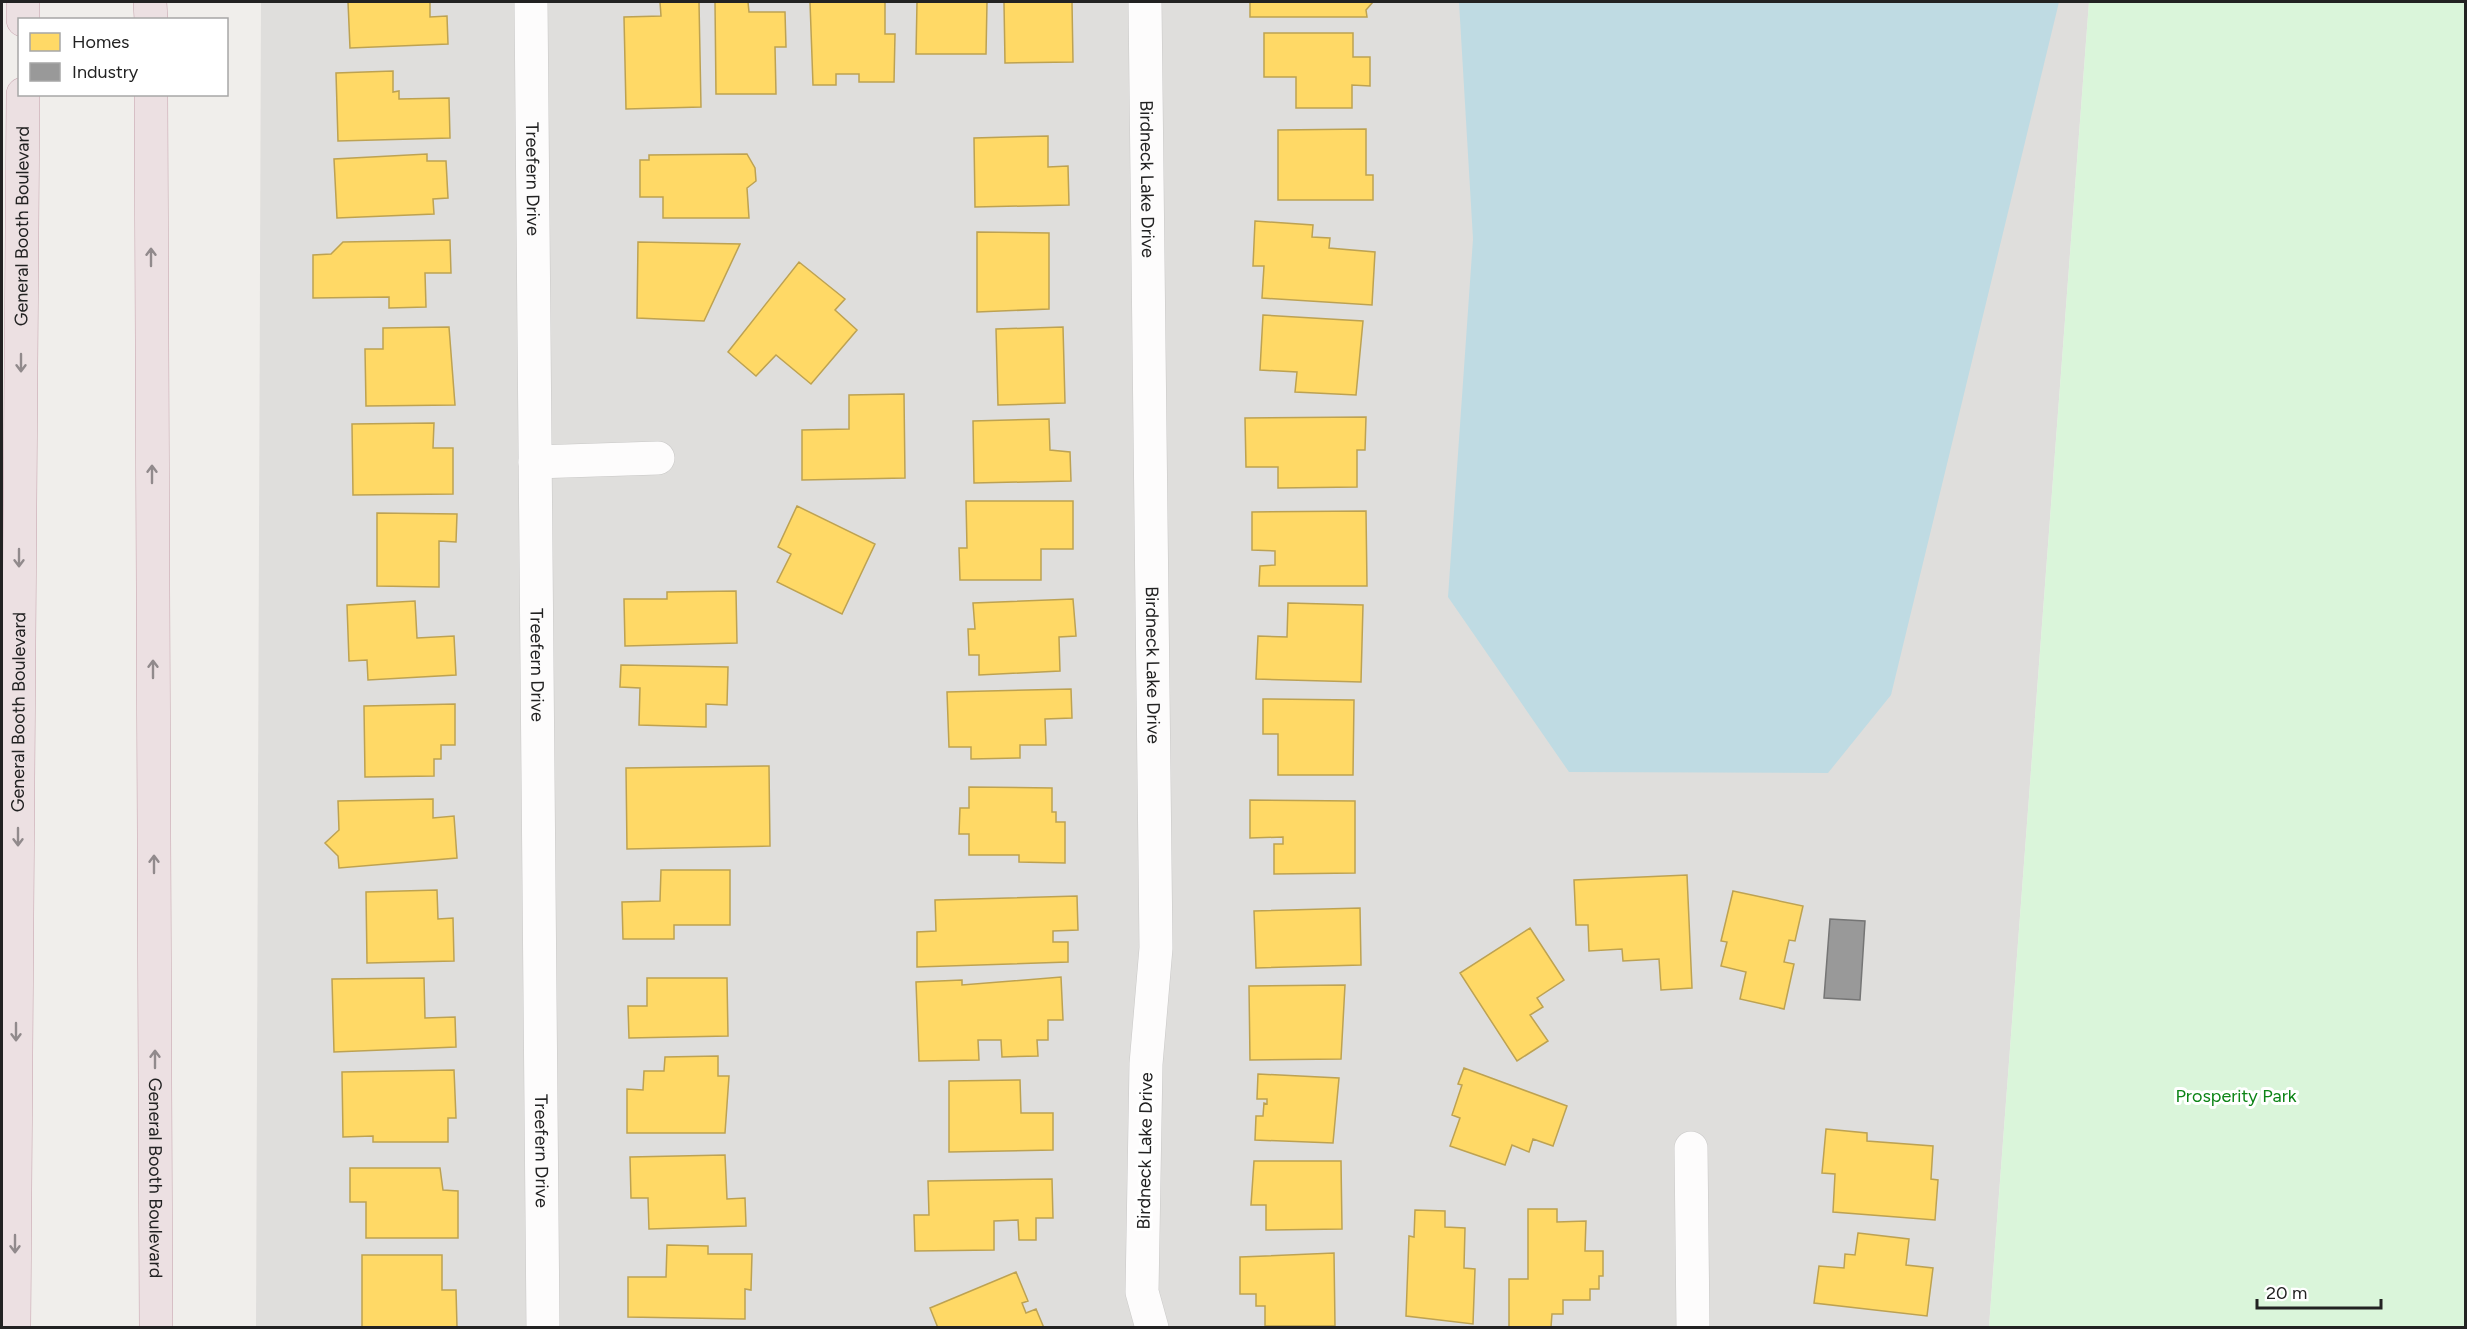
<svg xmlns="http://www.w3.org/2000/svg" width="2467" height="1329" font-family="Figtree,sans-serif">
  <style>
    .residential { fill: #dfdedc }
    .park { fill: #daf5da }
    .water { fill: #bfdbe3 }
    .homes { fill: #ffd966; stroke: #bda252; stroke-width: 1.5 }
    .industry { fill: #999; stroke: #757575; stroke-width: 1.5 }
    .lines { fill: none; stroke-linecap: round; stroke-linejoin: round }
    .minor-casing { stroke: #c9c8c7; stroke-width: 34 }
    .highway-casing { stroke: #c5a2ac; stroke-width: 34 }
    .minor { stroke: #fdfcfc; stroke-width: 33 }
    .highway { stroke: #ece0e2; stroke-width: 33 }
    .oneway { stroke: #918a8c }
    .labels { text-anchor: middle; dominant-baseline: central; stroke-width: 6; stroke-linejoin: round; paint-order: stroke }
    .street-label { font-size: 18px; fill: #222; stroke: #fff }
    .park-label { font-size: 18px; fill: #0c8416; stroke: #fff }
  </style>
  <rect width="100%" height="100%" fill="#f0eeeb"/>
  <path class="residential" d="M261,2H2089L1989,1327L256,1328Z"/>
  <path class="park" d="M2089,2H2465V1327H1989Z"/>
  <path class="water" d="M1459,2H2059L1891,695L1828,773L1569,772L1448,597L1473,239Z"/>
  <path class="homes" d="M348,2H430V17L447,16L448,44L350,48Z
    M660,2H699L701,107L626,109L624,17L661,16Z
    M715,2H748L749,12H785L786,47H775L776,94H716Z
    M810,2H885V34H895L894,82H859V74H836V85H813Z
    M917,2H987L986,54H916Z
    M1004,2H1072L1073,62L1005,63Z
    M1250,2H1373L1366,10L1367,17H1250Z
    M1264,33H1353V57H1370V86L1352,85V108H1296V77H1264Z
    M393,71V92L399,91V99L449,98L450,138L338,141L336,73Z
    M1366,129V175H1373V200H1278V130Z
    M1048,136V167L1068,166L1069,205L975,207L974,138Z
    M427,154V161H446L448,198L433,199L434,214L337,218L334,159Z
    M747,154L755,168L756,181L747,188L749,218H663V197H640V160H649V155Z
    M1255,221L1313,225L1312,237L1330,238L1329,248L1375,252L1372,305L1262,298L1264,266H1253Z
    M977,232L1049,233V309L977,312Z
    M450,240L451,273H425L426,307L389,308V297L313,298V255L331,254L343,242Z
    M638,242L740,244L704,321L637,318Z
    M799,262L845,299L835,310L857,330L811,384L776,355L756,376L728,352Z
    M1263,315L1363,321L1356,395L1295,392L1297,372L1260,370Z
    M449,327L455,405L366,406L365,349H383V328Z
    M1063,327L1065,403L998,405L996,329Z
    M904,394L905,478L802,480V430L849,429V395Z
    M1366,417L1365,450H1357V487L1278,488V467H1246L1245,418Z
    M1049,419L1050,450L1070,452L1071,481L974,483L973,421Z
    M434,423L433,448H453V494L353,495L352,424Z
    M966,501H1073V549H1041V580H960L959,548H967Z
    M797,506L875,544L842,614L777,582L791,554L778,547Z
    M1366,511L1367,586H1259L1260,566L1275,565V551L1252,550V512Z
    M377,513L457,514L456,542L439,541V587L377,586Z
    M736,591L737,643L625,646L624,599H667V592Z
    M1073,599L1076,636L1059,637L1060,671L979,675V655H969L968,629H975L973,603Z
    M415,601L417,638L454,636L456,675L368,680L367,660L349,661L347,605Z
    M1288,603L1363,605L1361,682L1256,679L1258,636L1287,637Z
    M621,665L728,667L727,705L706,704V727L639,725L640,688L620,687Z
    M1071,689L1072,718L1045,719L1046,745H1020V758L971,759V747H949L947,692Z
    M1263,699L1354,700L1353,775H1278V734H1263Z
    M455,704V745H441V759H434V776L365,777L364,706Z
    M769,766L770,846L627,849L626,768Z
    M969,787L1052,788V812H1056V822H1065V863L1019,862V855H969V834H959L960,808H969Z
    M433,799V818L454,816L457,858L339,868L338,856L325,843L339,830L338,801Z
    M1250,800L1355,801V873L1274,874V844H1283V837L1250,838Z
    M661,870H730V925H674V939H623L622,902L660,901Z
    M1687,875L1692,988L1661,990L1659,959L1623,961L1622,949L1589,951L1588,925H1576L1574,880Z
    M437,890L438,919L453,918L454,961L367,963L366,892Z
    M1733,891L1803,906L1795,941L1789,940L1784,962L1794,964L1784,1009L1740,999L1746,972L1721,966L1727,942L1721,941Z
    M1077,896L1078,930L1053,931V942H1068V962L917,967V932L936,931L935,900Z
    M1360,908L1361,965L1256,968L1254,911Z
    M1530,928L1564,980L1537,998L1543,1007L1530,1015L1548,1041L1517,1061L1460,973Z
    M1061,977L1063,1020H1048V1040H1037L1038,1056L1002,1057L1001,1040H978L979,1060L919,1061L916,982L962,980V985Z
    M424,978L425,1018L455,1017L456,1047L334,1052L332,979Z
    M647,978H727L728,1036L629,1038L628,1006H647Z
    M1345,985L1341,1059L1250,1060L1249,986Z
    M718,1056V1076H729L725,1133H627V1089L643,1090L644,1071H664L665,1057Z
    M1464,1068L1567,1106L1553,1146L1533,1139L1529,1152L1512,1145L1505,1165L1450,1146L1460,1118L1452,1115L1462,1085L1458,1084Z
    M454,1070L456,1118H448V1142H373V1136L343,1137L342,1072Z
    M1258,1074L1339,1078L1333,1143L1255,1140L1256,1116H1263L1264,1103L1267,1104V1099H1257Z
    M1020,1080L1021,1113H1053V1150L949,1152V1081Z
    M1826,1129L1867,1133V1141L1933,1146L1931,1179L1938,1180L1935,1220L1833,1212L1835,1174L1822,1173Z
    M725,1155L727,1199L745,1198L746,1226L649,1229L648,1198H631L630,1157Z
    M1254,1161H1341L1342,1229L1266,1230V1205H1251Z
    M350,1168H440L443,1190L458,1191V1238H366V1202H350Z
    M1052,1179L1053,1218H1036V1240H1019L1018,1220L994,1221V1250L915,1251L914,1215H929L928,1181Z
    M1528,1209H1557V1222L1586,1221L1585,1251H1603V1276H1599V1289H1590V1300H1563V1314H1552L1551,1327H1509V1279H1528Z
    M1415,1210L1445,1211V1227L1465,1228L1464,1268L1475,1269L1473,1324L1406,1316L1409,1236L1414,1237Z
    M1858,1233L1909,1239L1906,1265L1933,1268L1927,1316L1814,1303L1819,1266L1844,1268L1845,1254L1855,1255Z
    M667,1245L708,1246V1254H752L751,1290L745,1289V1319L628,1317V1277H666Z
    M1334,1253L1335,1326H1265V1306H1256V1294H1240V1257Z
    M362,1255H442V1290H456L457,1327L362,1328Z
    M1016,1272L1028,1301L1022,1303L1026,1313L1036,1309L1044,1328H938L930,1308Z"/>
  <path class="industry" d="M1830,919L1865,921L1860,1000L1824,998Z"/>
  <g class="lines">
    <defs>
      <g id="minor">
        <path id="s1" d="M531,2L543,1328"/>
        <path id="s2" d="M1145,2L1156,948L1146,1064L1142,1292L1152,1328"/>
        <path d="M535,462L658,458"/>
        <path d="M1691,1148L1693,1328"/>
      </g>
      <g id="highway">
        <path d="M150,2L151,20"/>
        <path d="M23,20V2"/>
        <path id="s3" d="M151,94L156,1328"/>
        <path id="s4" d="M14,1328L23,94"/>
      </g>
    </defs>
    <use href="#minor" class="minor-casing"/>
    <use href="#highway" class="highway-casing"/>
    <use href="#minor" class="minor"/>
    <use href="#highway" class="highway"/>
  </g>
  <defs><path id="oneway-shaft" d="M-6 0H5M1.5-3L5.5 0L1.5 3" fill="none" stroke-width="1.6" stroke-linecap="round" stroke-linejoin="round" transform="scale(1.5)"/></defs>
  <g class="oneway">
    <use href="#oneway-shaft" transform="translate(151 257) rotate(-90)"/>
    <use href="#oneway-shaft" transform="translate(21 363) rotate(90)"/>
    <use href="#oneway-shaft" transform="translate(152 474) rotate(-90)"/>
    <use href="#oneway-shaft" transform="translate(19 558) rotate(90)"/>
    <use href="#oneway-shaft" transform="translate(153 669) rotate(-90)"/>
    <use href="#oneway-shaft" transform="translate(18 837) rotate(90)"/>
    <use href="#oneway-shaft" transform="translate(154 864) rotate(-90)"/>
    <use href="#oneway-shaft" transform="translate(16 1032) rotate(90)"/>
    <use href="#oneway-shaft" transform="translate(155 1059) rotate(-90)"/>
    <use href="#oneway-shaft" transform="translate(15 1244) rotate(90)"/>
  </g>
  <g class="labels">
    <g class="street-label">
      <text stroke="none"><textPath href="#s1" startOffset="177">Treefern Drive</textPath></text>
      <text stroke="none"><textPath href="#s2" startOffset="177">Birdneck Lake Drive</textPath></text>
      <text stroke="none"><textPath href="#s4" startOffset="1102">General Booth Boulevard</textPath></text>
      <text stroke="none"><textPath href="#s1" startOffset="663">Treefern Drive</textPath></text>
      <text stroke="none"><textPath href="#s2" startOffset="663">Birdneck Lake Drive</textPath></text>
      <text stroke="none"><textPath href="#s4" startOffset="616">General Booth Boulevard</textPath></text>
      <text stroke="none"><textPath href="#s1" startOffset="1149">Treefern Drive</textPath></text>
      <text transform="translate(1145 1151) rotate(-89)">Birdneck Lake Drive</text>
      <text stroke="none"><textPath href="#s3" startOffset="1084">General Booth Boulevard</textPath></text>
    </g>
    <g class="park-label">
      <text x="2236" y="1096">Prosperity Park</text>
    </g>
  </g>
  <rect width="2467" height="1329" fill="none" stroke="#222222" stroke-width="6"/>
  <rect x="18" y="18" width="210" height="78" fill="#ffffff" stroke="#a7a7a7" stroke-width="1.5"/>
  <rect x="30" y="33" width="30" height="18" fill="#ffd966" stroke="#a7a7a7" stroke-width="1.5"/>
  <text x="72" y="48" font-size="18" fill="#222222">Homes</text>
  <rect x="30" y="63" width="30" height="18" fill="#999999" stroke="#a7a7a7" stroke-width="1.5"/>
  <text x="72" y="78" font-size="18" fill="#222222">Industry</text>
  <path d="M2257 1299v9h124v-9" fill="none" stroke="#222222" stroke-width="3"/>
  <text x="2266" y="1299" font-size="18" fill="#222222" stroke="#ffffff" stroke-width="4.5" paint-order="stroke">20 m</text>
</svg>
